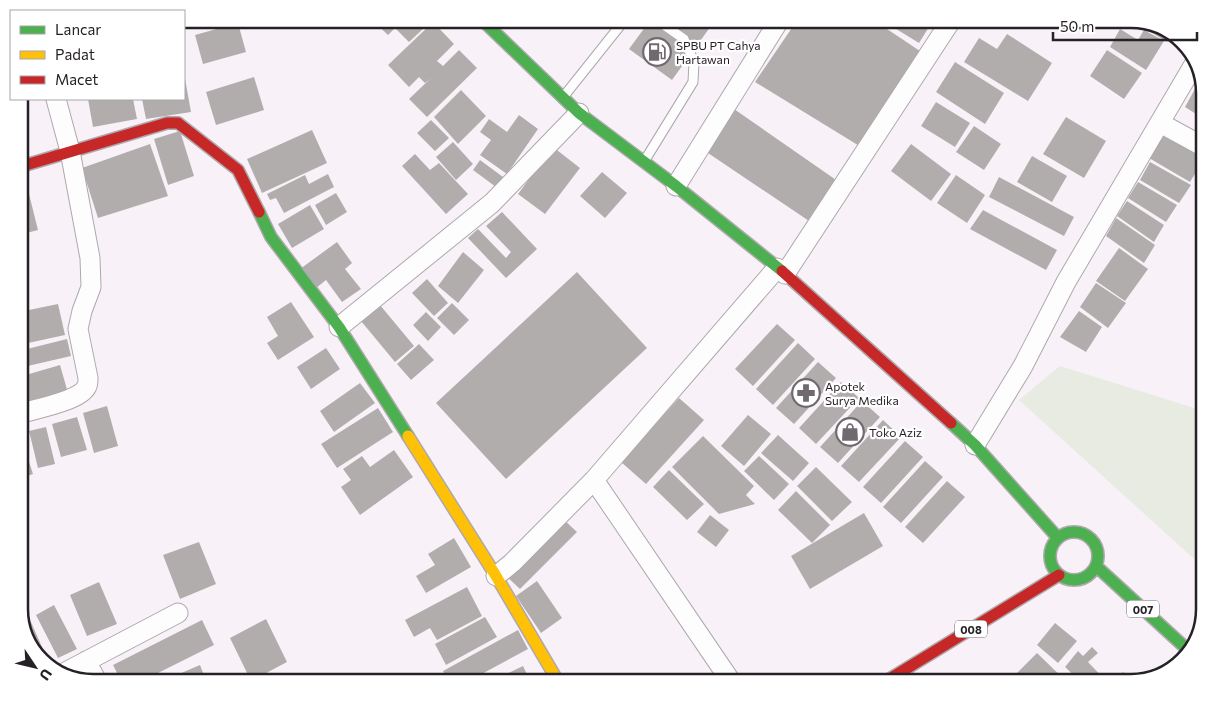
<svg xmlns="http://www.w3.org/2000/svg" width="1223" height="702" font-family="Commissioner,sans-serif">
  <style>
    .green { fill: #e8ebe1 }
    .building { fill: #b2adad }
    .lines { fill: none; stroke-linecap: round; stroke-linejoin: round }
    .lane-casing { stroke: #aea8ad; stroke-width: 11 }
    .street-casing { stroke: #aea8ad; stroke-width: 21 }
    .fast-casing { stroke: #aea8ad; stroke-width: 14 }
    .slow-casing { stroke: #aea8ad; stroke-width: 14 }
    .jam-casing { stroke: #aea8ad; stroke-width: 14 }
    .lane { stroke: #fefdfe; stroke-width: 9 }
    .street { stroke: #fefdfe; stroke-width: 19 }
    .fast { stroke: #4caf50; stroke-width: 11 }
    .slow { stroke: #ffc107; stroke-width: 11 }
    .jam { stroke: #c62828; stroke-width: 11 }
    .labels { text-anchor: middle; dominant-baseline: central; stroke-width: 4.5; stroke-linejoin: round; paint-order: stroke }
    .shield { fill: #fff; stroke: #676467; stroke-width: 1 }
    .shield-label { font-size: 11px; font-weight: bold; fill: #262126 }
    .poi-label { font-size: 12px; fill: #262126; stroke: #fff; text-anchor: start }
    .rim { fill: none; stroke: #262126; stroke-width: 2.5 }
  </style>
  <rect width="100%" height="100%" fill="#f8f2f8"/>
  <path class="green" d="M1060,366L1204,411V568L1019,400Z"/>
  <path class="building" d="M198,19H210L201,24Z
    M374,19H415L414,20L423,29L409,42L395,28L388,35L372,20Z
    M651,19H716L672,80L629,49Z
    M798,19H872L923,53L861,147L755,82Z
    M880,19H934L919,43Z
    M433,22L454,44L437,61L443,66L459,50L477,68L427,117L409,99L431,78L425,83L419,77L409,87L388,65Z
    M238,23L246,52L203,64L195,35Z
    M1147,23L1167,28L1173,34L1167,42L1144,28Z
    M1120,29L1138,40L1144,30L1164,41L1146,70L1110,47Z
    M1007,34L1052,63L1028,101L964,62L979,38L997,49Z
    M1107,50L1142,73L1124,99L1090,76Z
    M955,62L1004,93L985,124L936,92Z
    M184,73L191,112L146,119L142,99H184Z
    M254,77L264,110L216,125L206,92Z
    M1201,78L1204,88V119L1185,107Z
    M461,90L486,116L458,144L434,117Z
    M88,99H133L137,119L93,127Z
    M936,102L970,123L955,147L921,126Z
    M734,109L839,182L812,223L705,151Z
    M519,115L538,129L507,174L480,155L491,140L480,132L489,119L507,132Z
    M1066,117L1106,141L1084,178L1043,154Z
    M431,120L449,138L435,151L417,133Z
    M974,126L1001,144L984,170L956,152Z
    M312,130L327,163L262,193L247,159Z
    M180,131L194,176L168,185L154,139Z
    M1166,133L1204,154V159L1190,182L1149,158Z
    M453,142L473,164L456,180L436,157Z
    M150,144L168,196L98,218L82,168Z
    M911,144L951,174L931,201L891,171Z
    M553,147L580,168L545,214L518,194Z
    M415,154L430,170L439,163L468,194L446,214L402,166Z
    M1032,156L1067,176L1052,202L1017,182Z
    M480,160L503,177L496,187L473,170Z
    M1150,162L1191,185L1179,203L1140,180Z
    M602,172L627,193L605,218L580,196Z
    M328,174L334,187L284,213L276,198L270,200L267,194L305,175L309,184Z
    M956,175L985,195L967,223L937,203Z
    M999,177L1074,217L1064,236L989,197Z
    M1138,182L1177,205L1166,222L1128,198Z
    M27,186L38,230L19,235V188Z
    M336,193L347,212L326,225L315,205Z
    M1127,201L1164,225L1154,242L1117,216Z
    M310,205L324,229L292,248L278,224Z
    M983,210L1057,250L1046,270L970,229Z
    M502,212L537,249L506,278L468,238L478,229L506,258L511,252L486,226Z
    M1116,218L1155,245L1144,263L1106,236Z
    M337,242L352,263L345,269L361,289L342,302L326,280L315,289L300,269Z
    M1119,248L1148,269L1125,301L1096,281Z
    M463,252L484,270L458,303L438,286Z
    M577,272L647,348L506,479L436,403Z
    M427,279L448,303L434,316L412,293Z
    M1096,283L1126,303L1108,328L1080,307Z
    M291,302L314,337L278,360L267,343L278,336L267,317Z
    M452,303L469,320L454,335L437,318Z
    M58,304L65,335L19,345V312Z
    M380,305L414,346L395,362L361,321Z
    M1079,311L1102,327L1086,352L1060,337Z
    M426,312L441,327L428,341L413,325Z
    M777,324L795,340L753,386L735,369Z
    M1204,330V342L1199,338Z
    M67,339L71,356L19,368V351Z
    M798,343L815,359L773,405L756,389Z
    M419,344L434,360L411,380L397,364Z
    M326,348L340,369L311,389L297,367Z
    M818,362L836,378L794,424L776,408Z
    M60,365L68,393L19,408V377Z
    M841,382L859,398L816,444L799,428Z
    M360,383L375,403L334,432L320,411Z
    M679,398L704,420L646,484L621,462Z
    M862,401L880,417L838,463L820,447Z
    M107,406L118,446L94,453L83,413Z
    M378,408L393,432L337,468L321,444Z
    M748,415L771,434L744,466L721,446Z
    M77,417L87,450L61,457L52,424Z
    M883,420L901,437L859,482L841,466Z
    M46,427L55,464L38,468L29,431Z
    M19,431L33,474L19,479Z
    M778,435L809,463L793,481L761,453Z
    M703,436L754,486L746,495L755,504L719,514L672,467Z
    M905,441L923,457L881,503L863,487Z
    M394,450L413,477L360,515L341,487L351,480L343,469L362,456L370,467Z
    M759,456L789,484L774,500L744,471Z
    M925,461L943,477L901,523L883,507Z
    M816,467L852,502L832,521L797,486Z
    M669,470L704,504L687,520L653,487Z
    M947,481L965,497L923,543L905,527Z
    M796,491L830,525L812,543L778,510Z
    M864,513L883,546L810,589L791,556Z
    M710,515L729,530L716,547L697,532Z
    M563,519L577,532L520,589L506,576Z
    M454,538L471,567L426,593L416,576L435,565L428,554Z
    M199,542L216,584L180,599L163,555Z
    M537,581L562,618L541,633L516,596Z
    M99,582L117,624L87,636L70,595Z
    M467,587L482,616L437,640L430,628L414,637L405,620Z
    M54,605L77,649L58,658L36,615Z
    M27,613L46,656L39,658L31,650L20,616Z
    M485,617L497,637L446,665L435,644Z
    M266,619L287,662L251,681L230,638Z
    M202,620L214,645L138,683H122L113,665Z
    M1055,623L1077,641L1058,663L1037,645Z
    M518,630L528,649L465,683H449L443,671Z
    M1092,647L1098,653L1088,662L1108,683H1082L1065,667L1078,651L1083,656Z
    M1037,653L1068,683H1007Z
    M200,665L207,683H158Z
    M523,666L531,683H493L492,681Z
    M1123,672L1133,681L1131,683H1109Z
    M437,673L444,683H421Z"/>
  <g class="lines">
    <defs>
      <path id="lane" d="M564,96L623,22L632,19
        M645,160L693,82L694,62L684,39L661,23L649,19"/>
      <path id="street" d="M1160,123L1204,147
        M676,186L780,19
        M785,274L952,19
        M339,327L492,203L579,113
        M19,414C34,409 81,401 87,386C88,384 88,381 88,378L78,329L82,311L91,287L90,258L70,151L56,99
        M975,445L1023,366L1066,282L1196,61
        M594,480L732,683
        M496,576L512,563L594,480L777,268
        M86,661L98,683
        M60,675L178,613"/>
      <path id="fast" d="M481,19L579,113L676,186L782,271
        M259,212L271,237L339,327L408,436
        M951,423L975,445L1058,538
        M1050 556a24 24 0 1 1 48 0a24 24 0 1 1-48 0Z
        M1096,566L1189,651"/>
      <path id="slow" d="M408,436L496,576L559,683"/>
      <path id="jam" d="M19,167L167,123H178L238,170L259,212
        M782,271L951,423
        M883,683L1059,575"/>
    </defs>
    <use href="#lane" class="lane-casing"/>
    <use href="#street" class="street-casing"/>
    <use href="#fast" class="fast-casing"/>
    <use href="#slow" class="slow-casing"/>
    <use href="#jam" class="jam-casing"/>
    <use href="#lane" class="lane"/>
    <use href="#street" class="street"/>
    <use href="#fast" class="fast"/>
    <use href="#slow" class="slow"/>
    <use href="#jam" class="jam"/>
  </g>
  <defs>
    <symbol id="fuel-ring" viewBox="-11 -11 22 22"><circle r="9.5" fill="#fff" stroke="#706a70" stroke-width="1.5"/><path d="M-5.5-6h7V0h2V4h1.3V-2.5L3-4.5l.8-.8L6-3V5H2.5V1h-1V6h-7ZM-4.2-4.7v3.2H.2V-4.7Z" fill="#706a70"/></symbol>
    <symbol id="pharmacy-ring" viewBox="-11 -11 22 22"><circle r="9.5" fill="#fff" stroke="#706a70" stroke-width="1.5"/><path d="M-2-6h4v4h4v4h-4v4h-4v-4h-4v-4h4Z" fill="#706a70"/></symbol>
    <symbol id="shop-ring" viewBox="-11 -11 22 22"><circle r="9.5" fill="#fff" stroke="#706a70" stroke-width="1.5"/><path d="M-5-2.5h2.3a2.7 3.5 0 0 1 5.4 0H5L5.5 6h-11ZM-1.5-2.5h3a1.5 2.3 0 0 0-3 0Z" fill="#706a70"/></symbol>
  </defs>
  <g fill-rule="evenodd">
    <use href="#fuel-ring" x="641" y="36" width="32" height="32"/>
    <use href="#pharmacy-ring" x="790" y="377" width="32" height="32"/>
    <use href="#shop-ring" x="834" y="416" width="32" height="32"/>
  </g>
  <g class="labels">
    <g class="shield">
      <rect x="1127" y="600.5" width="32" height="17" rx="4"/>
      <rect x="955" y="620.5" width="32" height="17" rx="4"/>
    </g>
    <g class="shield-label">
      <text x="1143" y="609">007</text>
      <text x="971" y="629">008</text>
    </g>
    <g class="poi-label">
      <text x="676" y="45">SPBU PT Cahya<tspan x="676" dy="14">Hartawan</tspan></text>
      <text x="825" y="386">Apotek<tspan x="825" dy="14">Surya Medika</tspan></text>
      <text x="869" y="432">Toko Aziz</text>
    </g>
  </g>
  <path d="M0 0H1223V702H0ZM93 28H1131A65 65 0 0 1 1196 93V609A65 65 0 0 1 1131 674H93A65 65 0 0 1 28 609V93A65 65 0 0 1 93 28Z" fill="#fff" fill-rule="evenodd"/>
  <path class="rim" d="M93 28H1131A65 65 0 0 1 1196 93V609A65 65 0 0 1 1131 674H93A65 65 0 0 1 28 609V93A65 65 0 0 1 93 28Z"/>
  <rect x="10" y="10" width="175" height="90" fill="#ffffff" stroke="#a8a6a8"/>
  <rect x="20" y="26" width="25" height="8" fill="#4caf50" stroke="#a8a6a8"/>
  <text x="55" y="35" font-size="15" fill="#262126">Lancar</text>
  <rect x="20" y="51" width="25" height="8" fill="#ffc107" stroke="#a8a6a8"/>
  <text x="55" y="60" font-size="15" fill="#262126">Padat</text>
  <rect x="20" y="76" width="25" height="8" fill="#c62828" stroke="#a8a6a8"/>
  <text x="55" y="85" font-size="15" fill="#262126">Macet</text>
  <g transform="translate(35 667) rotate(125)" stroke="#ffffff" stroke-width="4" paint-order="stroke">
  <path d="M0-4L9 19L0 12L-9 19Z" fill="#262126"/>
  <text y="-8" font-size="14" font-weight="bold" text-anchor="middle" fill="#262126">U</text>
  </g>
  <path d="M1053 32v8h144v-8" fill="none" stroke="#262126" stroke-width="2.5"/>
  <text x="1060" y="32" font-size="15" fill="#262126" stroke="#ffffff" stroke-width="4" paint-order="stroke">50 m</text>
</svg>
